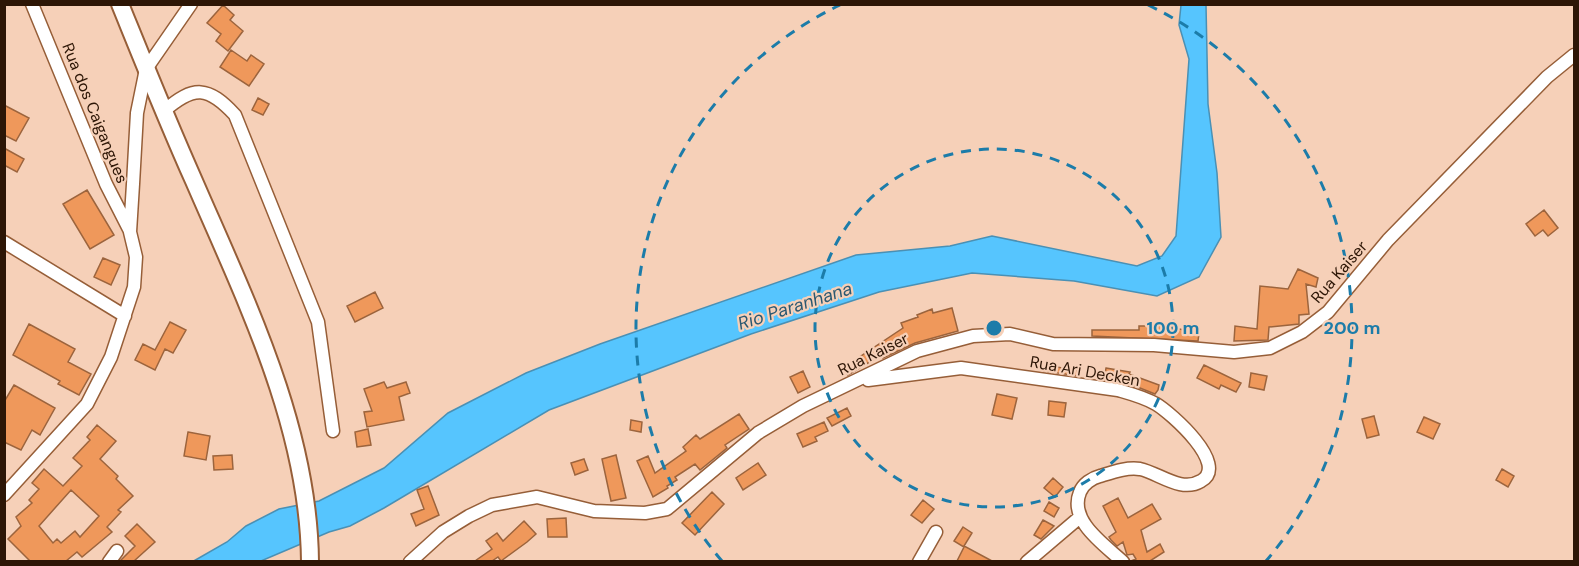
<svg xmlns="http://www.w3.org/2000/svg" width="1579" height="566" font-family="'DM Sans',sans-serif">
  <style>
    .water { fill: #56c5fe; stroke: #4a90b4; stroke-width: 1.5 }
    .building { fill: #ef985b; stroke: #9c643d; stroke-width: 1.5; fill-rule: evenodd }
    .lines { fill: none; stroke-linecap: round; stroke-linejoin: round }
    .minor-casing { stroke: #965e38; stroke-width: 15 }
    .major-casing { stroke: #965e38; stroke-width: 20 }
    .minor { stroke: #fff; stroke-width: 12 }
    .major { stroke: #fff; stroke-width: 16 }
    .ring { fill: none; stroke: #1c7ca9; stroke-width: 3; stroke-dasharray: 10 8 }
    .labels { text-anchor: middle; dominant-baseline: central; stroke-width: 4.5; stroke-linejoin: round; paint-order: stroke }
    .street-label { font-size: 16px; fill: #2d1606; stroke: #f6d0b8 }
    .water-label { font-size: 18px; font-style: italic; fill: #2b5871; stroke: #f6d0b8 }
    .centre { fill: #1c7ca9; stroke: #f6d0b8; stroke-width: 3 }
    .ring-label { font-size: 18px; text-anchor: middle; font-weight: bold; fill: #1c7ca9; stroke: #f6d0b8; stroke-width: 4.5; stroke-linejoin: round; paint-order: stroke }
  </style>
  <rect width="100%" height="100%" fill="#f6d0b8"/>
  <path class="water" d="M1181,5H1206L1208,104L1217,173L1221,237L1199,277L1157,296L1074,281L972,273L879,292L751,334L549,410L384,508L350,526L329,532L261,561L192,562L227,542L246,526L279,509L319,501L384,468L448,413L526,373L600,344L856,255L950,246L992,236L1137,266L1162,256L1176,236L1189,59L1179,25Z"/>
  <path class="building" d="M223,5L234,15L230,20L243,31L228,51L216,41L221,34L207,23Z
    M231,50L247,61L251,55L264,64L249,86L220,67Z
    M258,98L269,104L263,115L252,110Z
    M4,105L29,118L16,141L4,135Z
    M4,148L24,159L17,172L4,165Z
    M87,190L114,235L90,249L63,204Z
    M1544,210L1558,228L1548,236L1543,230L1535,236L1526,224Z
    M103,258L120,265L111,285L94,277Z
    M1298,269L1318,278L1316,287L1306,284L1309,314L1299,315V324L1269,327L1268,340L1234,341L1235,326L1257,329L1260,286L1288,289Z
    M375,292L383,308L355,322L347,306Z
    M952,308L958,331L915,343L883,358L881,355L848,375L843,368L903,328L901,323L918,317L917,315L932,309L933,313Z
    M170,322L186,330L173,353L165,349L155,370L135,360L143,344L155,350Z
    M29,324L75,349L68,362L91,374L79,395L58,384L60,381L13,355Z
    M1139,326H1165L1199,333L1198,341L1092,336V330H1139Z
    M1046,365L1079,371L1078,376L1044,371Z
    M1204,365L1241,383L1236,392L1221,385L1219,389L1197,378Z
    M1106,368L1130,372L1129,374L1159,385L1158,390L1155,394L1135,386L1104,380Z
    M803,371L810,387L798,393L790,377Z
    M1251,373L1267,376L1264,390L1249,387Z
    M384,382L387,388L406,382L410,393L399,397L404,420L367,427L364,412L372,411L364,389Z
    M14,385L55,408L40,435L32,430L21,450L4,442V402Z
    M997,394L1017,398L1012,419L992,415Z
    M1049,401L1066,403L1064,417L1048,415Z
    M847,408L851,416L832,426L827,418Z
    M739,414L749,429L725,445L727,448L700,470L695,464L675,477L677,480L667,486L668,488L653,497L637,461L648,456L655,473L686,451L683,447L696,435L700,439Z
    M1374,416L1379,435L1367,438L1362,419Z
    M1424,417L1440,424L1433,439L1417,432Z
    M631,420L642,422L641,432L630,430Z
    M824,422L828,431L815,437L817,441L803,447L797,434Z
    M97,425L116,441L100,459L118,476L116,479L133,496L118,510L121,512L107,527L112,532L82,557L77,552L66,561H30L8,539L21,526L16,517L32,503L29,500L39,489L32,483L44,469L63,486L82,466L73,458L90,440L87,437ZM71,490L99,516L80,537L75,531L61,543L57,539L53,543L39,526Z
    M368,429L371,445L357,447L355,432Z
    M188,432L210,436L206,460L184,456Z
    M232,455L233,469L214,470L213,456Z
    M616,455L626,498L611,501L602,459Z
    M584,459L588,470L575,475L571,463Z
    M758,463L766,475L743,490L736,478Z
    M1502,469L1514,476L1508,487L1496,480Z
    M1053,478L1063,487L1055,497L1044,488Z
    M428,486L439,515L416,526L411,514L424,509L417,490Z
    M712,492L724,504L695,535L682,523Z
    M1118,498L1128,518L1152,504L1161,519L1141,530L1147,552L1160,544L1164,552L1150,561H1131L1136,559L1133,554L1127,555L1123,542L1117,546L1111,540L1109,537L1116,532L1103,506Z
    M923,500L934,509L922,523L911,515Z
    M1049,502L1059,508L1054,517L1044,511Z
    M566,518L567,537H548L547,519Z
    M1043,520L1054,526L1041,539L1034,535Z
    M524,521L536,534L527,542L501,561L498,557L492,561H475L492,549L486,541L497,533L503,541Z
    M137,524L155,542L134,561H120L135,546L125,536Z
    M963,527L972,533L964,546L992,561H957L964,547L954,541Z"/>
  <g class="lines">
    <defs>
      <path id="minor" d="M32,4L106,184L130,231
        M164,111C194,85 208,86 235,115L318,322L333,431
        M4,242L125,316
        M868,380L961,368L1118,390C1132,394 1144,397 1156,404C1171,413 1230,465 1201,481C1181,493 1159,473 1140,469C1127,467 1113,472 1100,476C1092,478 1083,484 1080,492C1068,521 1105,545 1123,562
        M4,495L87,404L111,357L134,287L136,257L130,232L133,184L137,113L146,69L191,4
        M109,562L117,551
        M410,562L443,532L469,516L492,505L537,497L594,511L645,513L667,509L758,433L803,406L917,351L973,336L1010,334L1053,344L1154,345L1234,352L1270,348L1302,332L1328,312L1388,240L1547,77L1574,55
        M919,562L936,532
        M1027,562L1080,517"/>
      <path id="major" d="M120,4C144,63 168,123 194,181C246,301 309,428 310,562"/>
    </defs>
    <use href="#minor" class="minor-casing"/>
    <use href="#major" class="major-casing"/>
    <use href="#minor" class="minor"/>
    <use href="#major" class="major"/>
  </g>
  <g class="ring">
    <circle cx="994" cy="328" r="179"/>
    <path d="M722 561A358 358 0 0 1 840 5M1148 5A358 358 0 0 1 1266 561"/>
  </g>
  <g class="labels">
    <g class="street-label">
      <text transform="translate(95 113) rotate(68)">Rua dos Caigangues</text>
      <text transform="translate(1339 272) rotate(-49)">Rua Kaiser</text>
      <text transform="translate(873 354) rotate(-26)">Rua Kaiser</text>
      <text transform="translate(1085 371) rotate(10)">Rua Ari Decken</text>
    </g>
    <g class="water-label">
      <text transform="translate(795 306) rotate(-18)">Rio Paranhana</text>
    </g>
  </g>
  <circle cx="994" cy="328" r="9" class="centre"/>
  <g class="ring-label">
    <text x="1173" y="334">100 m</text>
    <text x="1352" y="334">200 m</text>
  </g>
  <rect width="1579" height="566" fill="none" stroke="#2d1606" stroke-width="12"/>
</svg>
